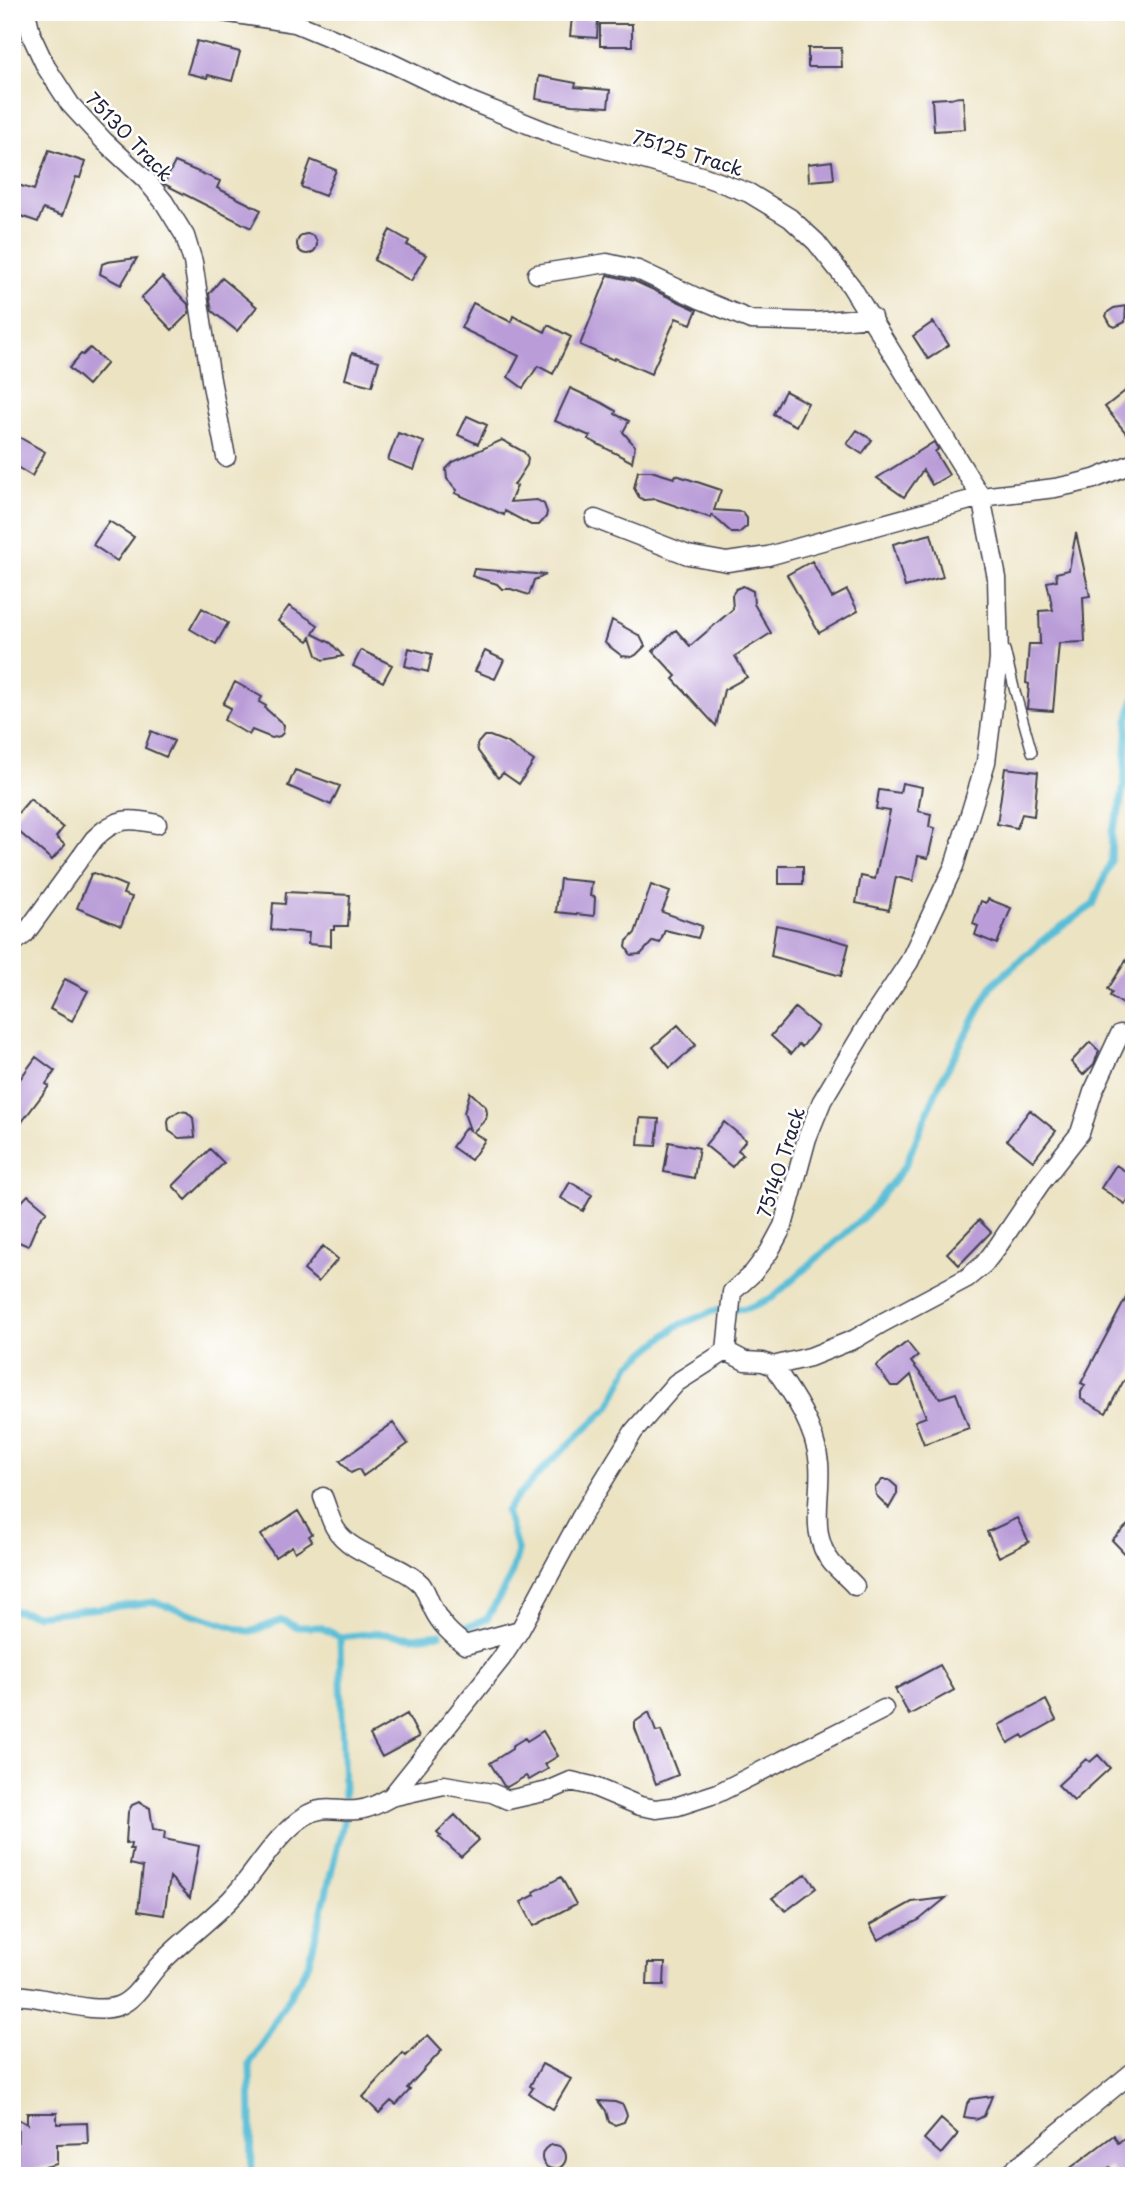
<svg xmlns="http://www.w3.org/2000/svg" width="1146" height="2188" font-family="'Playpen Sans',sans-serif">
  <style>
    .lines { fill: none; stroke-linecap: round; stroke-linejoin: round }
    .stream { stroke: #58bdd6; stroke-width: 7 }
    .building { fill: #ba9dd8 }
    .service-casing { stroke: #403f4f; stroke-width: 12 }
    .minor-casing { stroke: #403f4f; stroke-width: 21 }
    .service { stroke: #fff; stroke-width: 9 }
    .minor { stroke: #fff; stroke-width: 18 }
    .labels { text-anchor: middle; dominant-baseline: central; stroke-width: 5; stroke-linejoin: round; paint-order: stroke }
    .street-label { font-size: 19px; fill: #22223b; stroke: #fff }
  </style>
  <rect width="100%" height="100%" fill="#fff"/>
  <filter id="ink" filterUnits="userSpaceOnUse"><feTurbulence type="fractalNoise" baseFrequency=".0143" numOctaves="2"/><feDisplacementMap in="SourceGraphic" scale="14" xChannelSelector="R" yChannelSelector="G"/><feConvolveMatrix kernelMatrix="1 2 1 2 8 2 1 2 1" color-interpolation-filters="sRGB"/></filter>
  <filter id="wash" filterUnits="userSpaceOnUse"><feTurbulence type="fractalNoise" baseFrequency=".00686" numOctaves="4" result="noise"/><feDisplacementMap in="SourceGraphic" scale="28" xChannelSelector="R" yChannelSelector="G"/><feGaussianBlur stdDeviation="1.57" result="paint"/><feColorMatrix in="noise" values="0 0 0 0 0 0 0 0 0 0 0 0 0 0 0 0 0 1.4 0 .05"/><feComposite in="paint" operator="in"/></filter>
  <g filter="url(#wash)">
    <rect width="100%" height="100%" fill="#ece3c3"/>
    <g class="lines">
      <path class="stream" d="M12,1610L36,1615L155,1602L250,1632L282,1620L298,1627H320L340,1637L375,1633L414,1637L440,1634
        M459,1630L487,1619L510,1578L518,1552L506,1511L518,1496L548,1464L609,1407L630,1365L677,1326L713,1311L748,1308L772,1298L868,1213L905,1166L938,1087L992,985L1048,936L1093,905L1111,861L1112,831L1119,812L1124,783L1128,721L1134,699
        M340,1637L344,1795
        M252,2176L250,2064L309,1963L344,1820"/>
    </g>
    <g id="blocks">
      <path class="building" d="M572,17L598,20L597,38L570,36Z
        M600,24H632V46H600Z
        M197,41L240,52L232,81L208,75L207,78L187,73Z
        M808,48H841L842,67H808Z
        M539,76L576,83L575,87L610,90L608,107L572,105L536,99Z
        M963,97L965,129L934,131L932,99Z
        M49,150L85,162L80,178L76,177L62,216L43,209L38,222L12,213V202L18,185L34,190Z
        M311,160L336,170L325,196L301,187Z
        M832,161L834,179L809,181L808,164Z
        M175,162L220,181L217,188L261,210L251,228L164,184Z
        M390,230L409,241L407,245L426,255L411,281L374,260Z
        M297 244a10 10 0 1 1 20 0a10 10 0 1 1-20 0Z
        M137,258L121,285L100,274L102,264L107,262Z
        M608,275L634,281L697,310L691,324L676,318L651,374L615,358L614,360L580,345Z
        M162,277L188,304L189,313L172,330L141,298Z
        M222,278L257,307L237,331L212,311L209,294Z
        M473,303L511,322L513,316L545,332L548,325L571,337L553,374L538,366L523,388L508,377L519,356L461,328Z
        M1126,306L1125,322L1115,327L1111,325L1106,316L1108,312L1114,308Z
        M933,322L949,345L928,359L913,336Z
        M90,348L107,363L88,385L69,368L81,354L83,355Z
        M352,353L379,361L372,386L345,379Z
        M1134,384V443L1105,407Z
        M570,388L602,403L616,411L615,414L629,421L623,432L635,446L632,462L588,439L590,436L555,421Z
        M785,391L808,403L796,426L773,414Z
        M467,416L487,425L478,444L458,435Z
        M857,430L872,440L862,454L847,444Z
        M12,433L45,452L32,476L12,464Z
        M398,433L424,442L414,470L388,460Z
        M502,440L524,452L528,458L527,465L514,485L517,486L510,502L537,500L544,504L547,512L546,517L539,525H531L505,511L504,515L455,493L457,490L447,479L446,469L453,462Z
        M934,442L938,449L935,452L949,475L932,485L923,470L904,497L877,478Z
        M638,471H651L674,478L676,475L721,490L714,510L742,512L747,518V526L739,533H732L712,515L711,518L656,499L644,500L639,497L634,488Z
        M109,521L134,537L117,561L93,545Z
        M1076,533L1090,596L1083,597L1085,642L1059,643L1053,711L1027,709L1029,684L1026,683L1029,644H1040L1039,611L1053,610L1047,582L1057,580L1056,573L1069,570Z
        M931,534L943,577L905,587L893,544Z
        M812,561L832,598L847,590L858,611L819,633L787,575Z
        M474,569L536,574L546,575L534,580L529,595L511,589H502L497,584L472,576Z
        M743,586L753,591L754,604L771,633L735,656L747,677L724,690L716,726L673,679L676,676L653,651L676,630L690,646L733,609L732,595L736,589Z
        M289,606L318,625L313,634L331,643L343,656L323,660L317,655L311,637L308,641L278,621Z
        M202,608L228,623L216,644L190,629Z
        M612,620L640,636L645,646L636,655L632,657L622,656L605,643Z
        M409,648L432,654L428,672L405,666Z
        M361,650L392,665L383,682L353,666Z
        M485,651L504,660L495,679L475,671Z
        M235,682L262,697L259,702L266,706L265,708L284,725L283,733L280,736L272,738L252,730L249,735L224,720L231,708L223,704Z
        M151,731L174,741L166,757L145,748Z
        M484,736H490L508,743L534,761L519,784L503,773L498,778L478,751L477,744Z
        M1005,768L1038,772L1034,816L1022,814L1017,828L997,824Z
        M295,770L340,786L331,805L288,786Z
        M902,783L922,787L918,811L931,814L929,827L935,828L928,858L918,856L913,881L896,877L889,910L856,903L861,876L875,879L890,811L876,809L879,790L900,793Z
        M30,799L63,828L56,837L65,845L52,860L12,826V820Z
        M779,866H803V884H779Z
        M94,873L126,886L123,894L132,897L121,926L77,908L91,874Z
        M560,879L592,882L590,896L595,897L594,916L556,912Z
        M651,885L670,892L662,912L702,926L698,938L665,930L660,943L653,941L641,954L631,955L626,947L627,941L635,933Z
        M286,892L350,895L348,926H334V930H331V946L308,944L309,933L271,930L273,903L285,904Z
        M988,899L1011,908L997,944L975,935L978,926L973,924L981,901L986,903Z
        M776,925L799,930L849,944L841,976L771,956Z
        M1134,948V998L1128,1007L1110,996L1112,992L1108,989Z
        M65,979L88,991L72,1021L50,1009Z
        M795,1008L818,1027L802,1047L799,1044L791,1054L771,1036Z
        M678,1025L696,1045L670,1068L653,1047Z
        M1090,1042L1099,1051L1094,1064L1083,1075L1071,1062Z
        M36,1057L55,1071L46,1084L49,1086L12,1135V1090Z
        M470,1092L486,1107L487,1113L486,1119L473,1132L485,1140L471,1160L452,1147L466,1127L470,1130L464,1113Z
        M1030,1110L1056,1131L1033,1161L1007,1140Z
        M179,1111L187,1112L193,1118L195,1137L179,1138L169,1131L168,1122L169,1118Z
        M640,1118L659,1119L656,1146L638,1145Z
        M724,1122L746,1140L738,1150L743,1154L732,1167L705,1145Z
        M669,1142L699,1148L694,1178L664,1172Z
        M210,1149L224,1163L186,1200L173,1186Z
        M1116,1165L1134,1177V1192L1125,1204L1101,1188Z
        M570,1182L592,1195L583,1211L561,1198Z
        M28,1195L47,1211L39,1220L28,1246L12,1239V1212Z
        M979,1220L991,1232L959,1265L947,1253Z
        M323,1246L338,1259L318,1282L304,1270Z
        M1134,1283V1370L1123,1382L1106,1413L1081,1399V1392L1085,1385L1081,1383Z
        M907,1342L918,1356L911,1362L940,1398L956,1393L969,1428L924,1444L915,1421L926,1417L911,1375L899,1386H891L876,1366Z
        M393,1423L408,1444L363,1476L359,1469L351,1473L340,1461Z
        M882,1480H889L897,1487V1494L889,1508L876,1495L875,1488Z
        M298,1511L312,1534L309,1536L312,1541L295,1552L292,1546L275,1557L261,1535Z
        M1017,1518L1029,1542L999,1557L987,1532Z
        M1134,1519V1563L1112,1540Z
        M940,1665L954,1690L909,1715L895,1689Z
        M1046,1700L1056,1720L1024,1738L1022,1735L1008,1743L999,1725Z
        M649,1712L656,1732L661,1731L678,1775L656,1784L635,1728V1722Z
        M407,1714L419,1737L382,1757L370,1735Z
        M543,1731L558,1756L545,1764L548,1769L529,1780L526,1776L507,1787L504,1786L490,1763L512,1749V1746L525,1738L527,1741Z
        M1098,1755L1110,1768L1074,1801L1058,1785L1086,1759L1090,1762Z
        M139,1802L150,1808L153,1829L165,1831L164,1839L199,1846L190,1898L170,1877L164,1915L138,1911L143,1867L130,1864L133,1849H130L131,1844L126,1843L128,1812L132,1805Z
        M455,1815L479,1840L461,1857L439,1837L441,1836L437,1832Z
        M806,1874L816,1888L786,1911L772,1898Z
        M561,1877L576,1904L534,1926L521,1902L535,1895L534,1892Z
        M946,1898L919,1920L878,1940L870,1925L912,1902Z
        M648,1963H665L664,1985H647Z
        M428,2035L442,2050L407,2088L410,2090L396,2105L391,2101L379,2113L363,2097L403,2053L406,2056Z
        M542,2064L571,2079L553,2109L529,2094L533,2088L530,2086Z
        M992,2096L984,2116L978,2119L964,2117L967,2104L971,2099Z
        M599,2101L615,2102L623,2105L627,2115L624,2122L615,2125L609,2122L606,2111Z
        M27,2113H57V2124L87,2123L88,2143L57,2144V2164L17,2174L18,2119L27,2124Z
        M941,2119L958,2134L941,2154L924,2139Z
        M1134,2130V2176H1117L1110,2167L1096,2176H1060L1114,2135L1118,2143Z
        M542 2157a12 12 0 1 1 24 0a12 12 0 1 1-24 0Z"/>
    </g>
  </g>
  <g filter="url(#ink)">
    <use href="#blocks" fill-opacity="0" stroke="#403f4f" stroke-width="2"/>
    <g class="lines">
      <defs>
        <path id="service" d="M1005,650L1014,688L1032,752"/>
        <path id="minor" d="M26,12L32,37L46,67L70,104L104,141L146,180L164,202L185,236L193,262L211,380L226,457
          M223,12L295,23L387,61L470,101L555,135L705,177L749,193L790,218L816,242L851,286L981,497L997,578L999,660L986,762L954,866L909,962L869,1022L822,1101L807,1138L783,1226L769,1252L753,1273L732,1292L726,1351
          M537,274L607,263L638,270L702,300L751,320L815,322L872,317
          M595,519L688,555L727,562L768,556L981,497L1055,488L1074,484L1094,479L1134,463
          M12,944L25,934L94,839C115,818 128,817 157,824
          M726,1351L745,1361L763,1362L773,1366L810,1357L855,1339L882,1323L967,1278L984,1264L998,1246L1040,1184L1080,1133L1093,1092L1120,1034
          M773,1366C794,1395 815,1427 819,1463C822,1496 808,1535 832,1563C839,1571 848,1578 855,1586
          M323,1497C327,1507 330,1519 335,1528C351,1556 398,1561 421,1584C426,1590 429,1601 433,1609C441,1625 451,1634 465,1645L520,1630
          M391,1797L444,1785L492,1793L508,1800L548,1791L571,1781L592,1786L640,1806L656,1809L678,1806L718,1793L884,1709
          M12,1995C43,1994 90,2016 118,2006C135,2000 147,1978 159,1965C181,1942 208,1922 230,1900C255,1874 275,1835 305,1816C323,1804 337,1812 357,1810C369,1809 380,1803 391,1797L501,1659L520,1630L581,1517L634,1431L676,1383L726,1351
          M1006,2176L1134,2071"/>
      </defs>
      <use href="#service" class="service-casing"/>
      <use href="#minor" class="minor-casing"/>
      <use href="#service" class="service"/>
      <use href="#minor" class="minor"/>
    </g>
  </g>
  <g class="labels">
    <g class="street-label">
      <text transform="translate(130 136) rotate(46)">75130 Track</text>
      <text transform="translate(688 152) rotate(17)">75125 Track</text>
      <text transform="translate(780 1162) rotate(-72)">75140 Track</text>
    </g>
  </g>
  <rect width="1146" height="2188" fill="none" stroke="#fff" stroke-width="42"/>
</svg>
